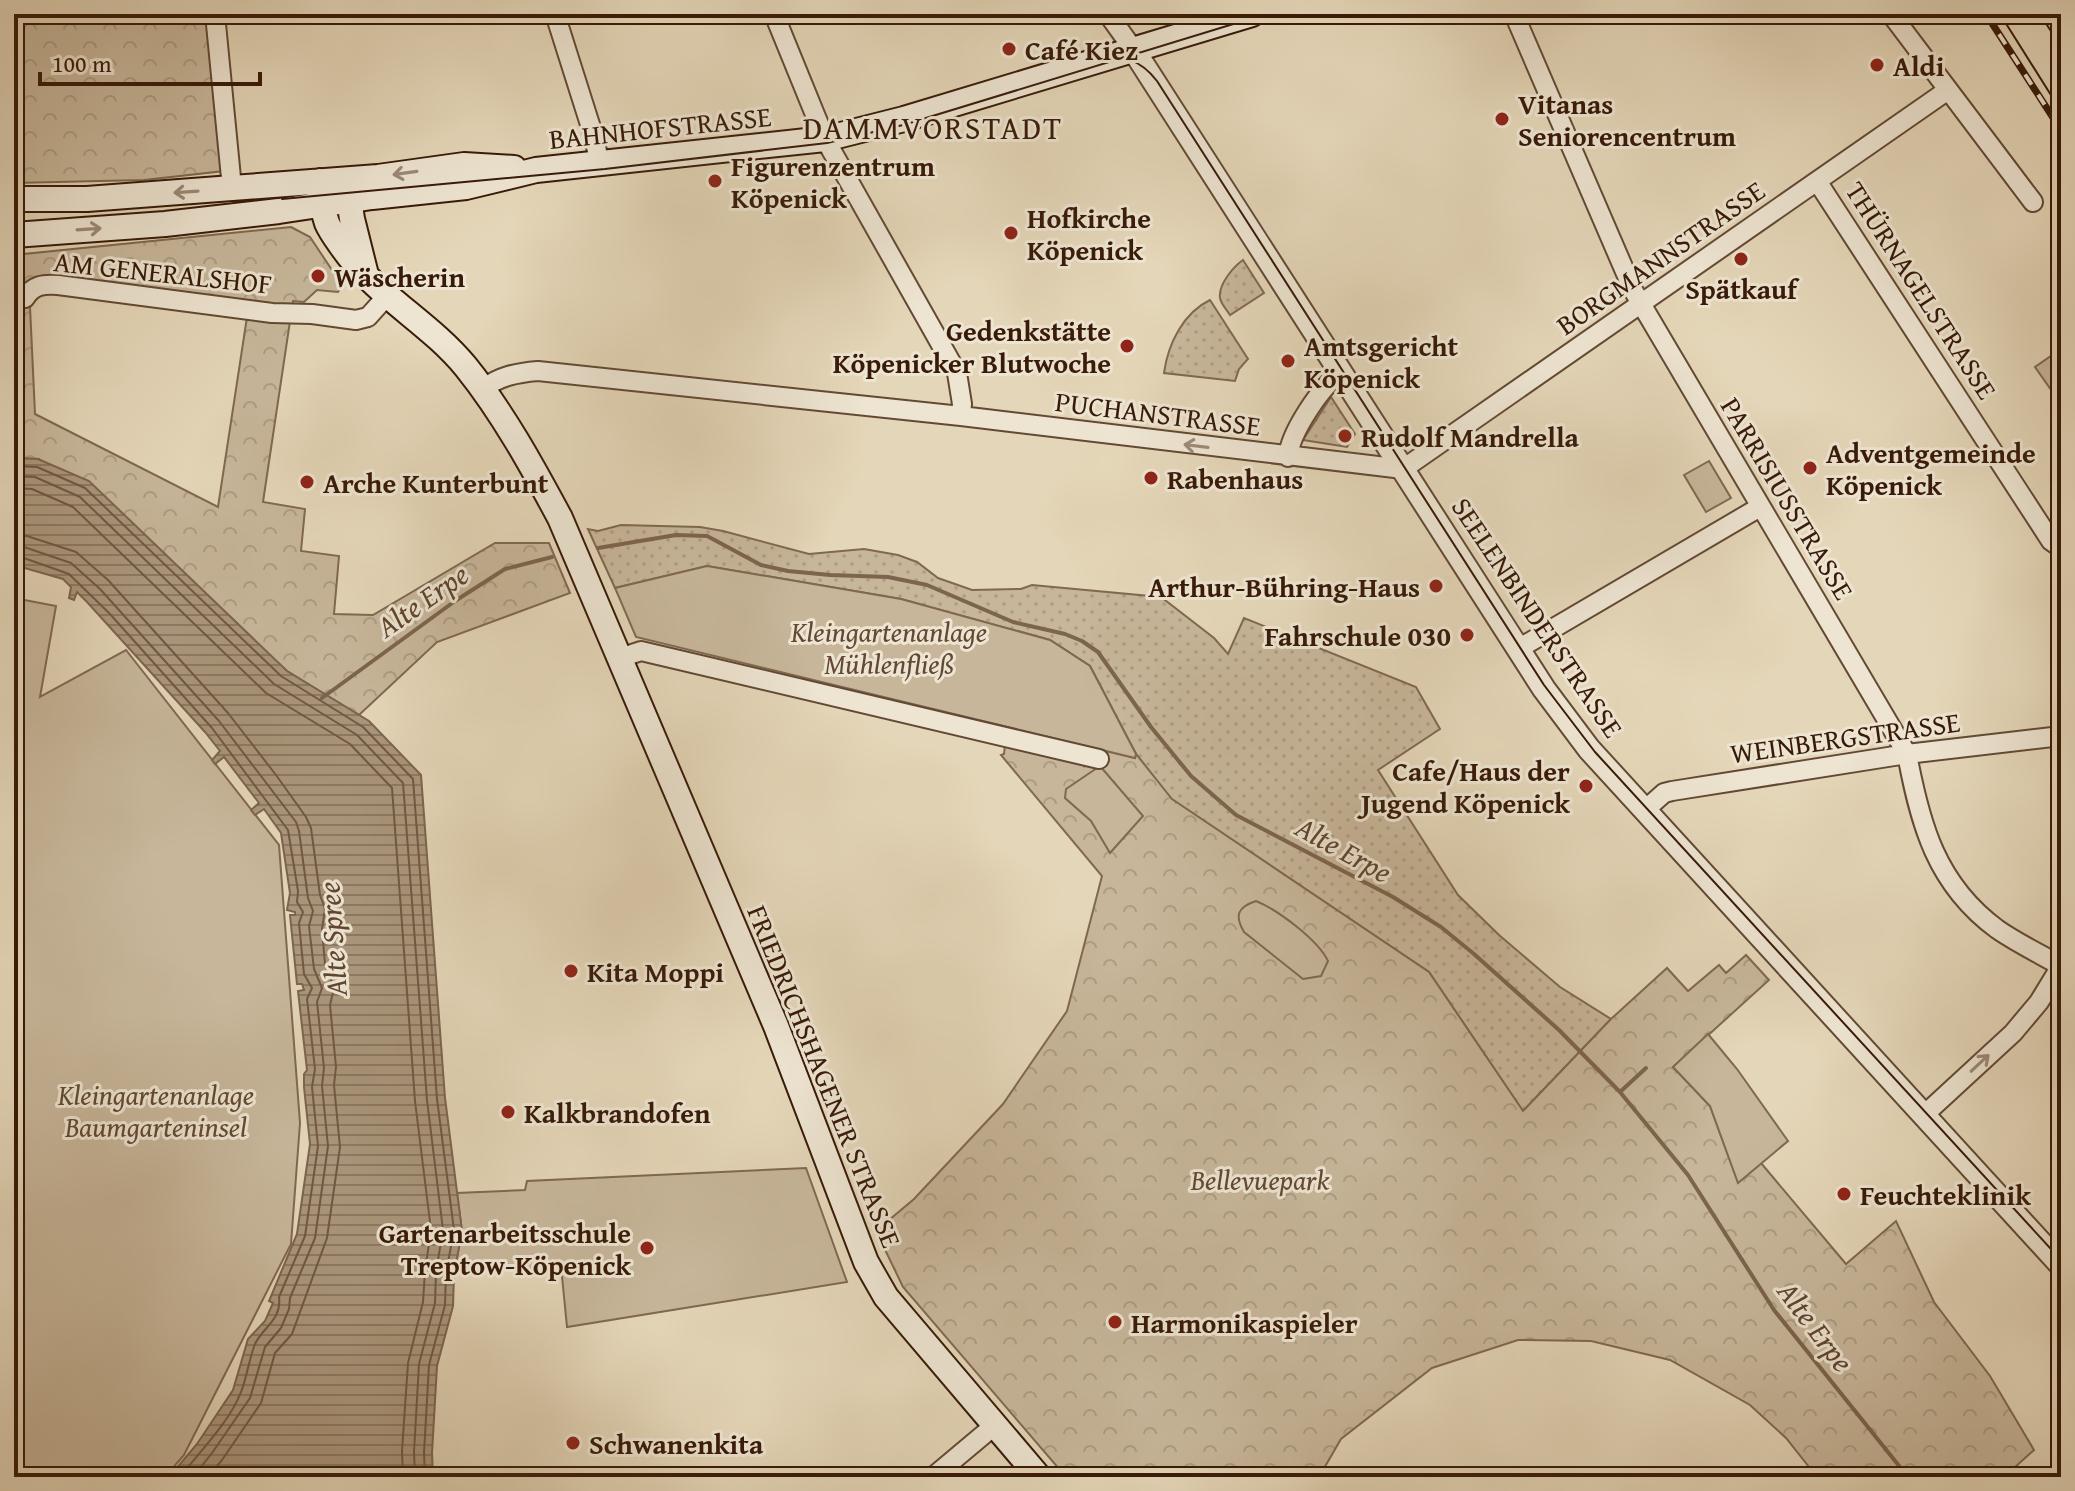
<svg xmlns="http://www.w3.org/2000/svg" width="2075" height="1491" font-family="'Gentium Book Plus',serif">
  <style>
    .grass { fill: url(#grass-dots); stroke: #806851; stroke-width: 2 }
    .forest { fill: url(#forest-crowns); stroke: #806851; stroke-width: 2; fill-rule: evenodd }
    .garden { fill: #c7b69a; stroke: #806851; stroke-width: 2 }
    .water { fill: url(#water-rules); stroke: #7c644e; stroke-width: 2 }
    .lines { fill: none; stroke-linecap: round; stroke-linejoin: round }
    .shore { stroke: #715842; stroke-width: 2 }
    .stream { stroke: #7c644e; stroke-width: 4 }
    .minor-casing { stroke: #634934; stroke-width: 22 }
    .tertiary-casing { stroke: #634934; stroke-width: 26 }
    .secondary-casing { stroke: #381a08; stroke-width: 28 }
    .minor { stroke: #ede4d1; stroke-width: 18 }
    .tertiary { stroke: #ede4d1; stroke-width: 22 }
    .secondary { stroke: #ede4d1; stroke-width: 24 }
    .tram { stroke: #381a08; stroke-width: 2 }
    .rail-casing { stroke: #381a08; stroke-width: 7 }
    .rail { stroke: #ede4d1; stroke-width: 4; stroke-dasharray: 12; stroke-linecap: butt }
    .oneway { stroke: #9c8977 }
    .poi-dot { fill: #8f2418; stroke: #ede4d1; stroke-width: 3 }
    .labels { text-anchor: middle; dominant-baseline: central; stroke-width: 6; stroke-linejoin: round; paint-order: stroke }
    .poi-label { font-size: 28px; font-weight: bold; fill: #381a08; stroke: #ede4d1; text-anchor: start }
    .street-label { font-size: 28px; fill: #381a08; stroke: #ede4d1 }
    .park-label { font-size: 28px; font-style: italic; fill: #634934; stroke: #ede4d1 }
    .water-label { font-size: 30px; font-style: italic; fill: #604531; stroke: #ede4d1 }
    .quarter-label { font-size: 32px; letter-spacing: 2px; fill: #381a08; stroke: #ede4d1 }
  </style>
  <defs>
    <pattern id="grass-dots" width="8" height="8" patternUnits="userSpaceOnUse" patternTransform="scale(2)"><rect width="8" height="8" fill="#c7b69a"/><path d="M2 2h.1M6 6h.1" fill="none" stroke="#ac9c83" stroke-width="1.8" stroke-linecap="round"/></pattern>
    <pattern id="forest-crowns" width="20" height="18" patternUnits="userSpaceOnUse" patternTransform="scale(2)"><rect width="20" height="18" fill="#c7b69a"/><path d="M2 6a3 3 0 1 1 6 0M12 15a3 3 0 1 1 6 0" fill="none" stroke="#ac9c83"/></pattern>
    <pattern id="water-rules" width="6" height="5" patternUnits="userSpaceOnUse" patternTransform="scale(2)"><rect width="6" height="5" fill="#aa967c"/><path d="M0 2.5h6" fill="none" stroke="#8b7a64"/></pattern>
  </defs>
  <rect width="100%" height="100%" fill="#e4d6b8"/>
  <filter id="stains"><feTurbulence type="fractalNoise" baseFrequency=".0025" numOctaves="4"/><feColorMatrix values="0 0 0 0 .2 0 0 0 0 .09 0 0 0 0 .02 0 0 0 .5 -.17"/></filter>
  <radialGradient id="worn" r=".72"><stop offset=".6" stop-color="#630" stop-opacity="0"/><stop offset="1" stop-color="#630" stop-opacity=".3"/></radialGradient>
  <path class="grass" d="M1243,260L1264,293L1230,315C1227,310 1221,304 1220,298C1218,285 1233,267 1243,260Z
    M1210,300L1248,359L1239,369L1235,381L1164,373C1168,344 1183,313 1210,300Z
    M1331,397L1355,434L1347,447L1303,440Z
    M621,525L700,527L723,531L809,554L864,549L898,555L917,562L938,578L972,590L1021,589L1032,585L1161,597L1214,638L1228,654L1244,618L1416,687L1440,729L1378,770L1458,895L1499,935L1560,987L1611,1019L1523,1111L1429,972L1171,799L1136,754L1090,666L1050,640L901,599L707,566L615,588L588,529L598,531Z"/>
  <path class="forest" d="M14,14H207L224,171L144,180L14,183Z
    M291,227L310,237L342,285L338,292L317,290L304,302L293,301L263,502L305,509L301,551L339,556L334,614L373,615L495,543H549L570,593L437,642L359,715L287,671L39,459L14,458V255ZM29,285L249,304L218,507L35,414Z
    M1007,727L1135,758L1136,754L1172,799L1429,972L1523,1111L1611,1019L1667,968L1688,991L1719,965L1726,973L1746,955L1769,980L1673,1067L1710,1106L1738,1182L1761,1163L1846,1264L1896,1221L1934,1302L1990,1376L2034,1450L2004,1477H1817L1786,1438L1750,1405L1670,1360L1591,1341L1518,1340L1432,1368L1341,1439L1319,1477H1066L903,1287L876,1231L914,1199L1003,1104L1067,1011L1102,876L1001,755L1004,754Z"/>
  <path class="garden" d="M2061,349V404L2035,367Z
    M1709,461L1731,498L1706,512L1684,475Z
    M707,566L901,599L1050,640L1090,666L1136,754L1135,758L636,637L615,588Z
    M14,598L56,606L40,697L126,650L279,845L300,1123L291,1244L184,1455L165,1477H14Z
    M1100,766L1143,816L1110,853L1091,821L1065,798L1066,789Z
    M1256,901C1278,910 1318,940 1328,961L1321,976L1303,979L1244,932C1234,915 1238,907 1256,901Z
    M1708,1034L1737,1069L1788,1141L1738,1183L1710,1106L1673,1067Z
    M806,1168L847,1282L567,1327L561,1266L454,1274L462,1231L457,1193L525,1190L527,1181Z"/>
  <path class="water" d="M14,458L38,459L89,481L287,671L369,721L421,775L445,1098L462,1231L454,1274L453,1306L437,1366L432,1453L433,1477H169L197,1444L233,1390L248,1339L265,1321L273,1303L269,1301L297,1234L310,1144L304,1087V1074L307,1070L298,991L304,990L302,984H297L290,915H295V912L287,910L290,893L281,833L264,809L255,815L251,810L259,803L224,757L215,764L212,760L220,751L205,732L87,602L77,592L74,600L69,598L71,587L63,579L14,565Z"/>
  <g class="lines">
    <path class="shore" d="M14,466L37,467L85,488L281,676L363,727L413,779L437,1099L454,1230L446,1273L445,1305L429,1365L424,1453L425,1477
      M14,476L35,477L80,497L274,684L357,735L403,783L427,1100L443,1230L436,1272L435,1303L419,1364L414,1452L415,1477
      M14,488L32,489L73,507L266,693L350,744L392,788L415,1101L431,1230L425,1271L423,1302L408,1363L402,1451L403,1477
      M14,535L27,536L76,552L108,580L228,713L276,775L306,817L311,828L320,895L325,909L322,929L325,964L334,988L330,1005L336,1067L334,1085L340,1147L327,1238L292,1334L275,1353L261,1403L222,1460L208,1477
      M14,547H24L71,563L100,589L219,721L296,822L299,831L308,898L313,911L309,926L314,969L322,988L317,1002L324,1068L322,1086L328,1146L315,1238L290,1298L289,1309L281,1328L265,1347L250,1398L212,1453L193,1477
      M14,557H21L69,574L110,614L212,728L288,830L298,891L297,902L303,912L299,923L304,974L312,988L307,999L315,1069L312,1087L318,1146L305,1236L279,1297C282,1320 263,1327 255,1344C249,1359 247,1377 241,1392C229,1423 200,1451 180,1477"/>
    <path class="stream" d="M598,548L676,535L707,536L761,565L788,571L830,575L888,577L927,585L1013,622L1065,634L1082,641L1098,652L1151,727L1191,776L1236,815L1393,897L1441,927L1474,954L1559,1030L1620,1092L1688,1175L1774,1310L1908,1477
      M322,698L455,601L505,569L552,557
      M1620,1092L1646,1068"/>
    <defs>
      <path id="minor" d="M215,14L232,188
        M555,14L593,134L600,164
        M774,14L825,139L957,373L962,404L961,416
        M1108,14L1133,49
        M1514,14L1633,290L1907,754C1920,824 1936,884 1997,929C2017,943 2040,954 2061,966
        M1891,14L2033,202
        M1817,181L2051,541L2061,548
        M25,298C33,285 43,284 58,285L272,313L312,314L356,320L368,317L386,297
        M482,389C501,376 515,373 538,371L961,416L1403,469L1948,90
        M1288,457C1290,433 1321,386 1341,373
        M1518,649L1760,507
        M620,658L641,651L1099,759
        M1645,810L1664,793L1672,791L1907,754L2061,736
        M1924,1115L2013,1033L2039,1002L2061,966
        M933,1477L995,1425"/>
      <path id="tertiary" d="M1133,49L1544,689L1589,749L2061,1265"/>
      <path id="secondary" d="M320,181C321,195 322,209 327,223C330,230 335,237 340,244C375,296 427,320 466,367C503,413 532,466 560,518L776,1026L866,1262L886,1297L1039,1477
        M347,186L352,219L365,271
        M14,199H87L232,188L378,177L464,165L514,168
        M14,235L165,224L279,211L372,197L466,187L536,170L825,139L904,119L1252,14"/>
    </defs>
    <use href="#minor" class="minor-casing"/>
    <use href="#tertiary" class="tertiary-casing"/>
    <use href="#secondary" class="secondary-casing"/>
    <use href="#minor" class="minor"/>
    <use href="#tertiary" class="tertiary"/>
    <use href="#secondary" class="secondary"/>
    <path class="tram" d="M2000,14L2061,111
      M2040,14L2061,47
      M1094,57C1121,53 1141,60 1157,81L1544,685L1595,752L2061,1260
      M282,199L605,169L827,143L903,125L1266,14"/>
    <defs>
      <path id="rail" d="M1986,14L2061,130"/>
    </defs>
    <use href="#rail" class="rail-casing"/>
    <use href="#rail" class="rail"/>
  </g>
  <defs><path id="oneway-shaft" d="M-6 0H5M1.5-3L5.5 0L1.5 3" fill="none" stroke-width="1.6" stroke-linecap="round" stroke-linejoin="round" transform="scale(2)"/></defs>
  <g class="oneway">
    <use href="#oneway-shaft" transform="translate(405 173) rotate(172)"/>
    <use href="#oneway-shaft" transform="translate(186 192) rotate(176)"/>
    <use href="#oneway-shaft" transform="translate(89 229) rotate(-4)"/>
    <use href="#oneway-shaft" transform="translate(1196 446) rotate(-173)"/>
    <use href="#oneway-shaft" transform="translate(1980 1063) rotate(-43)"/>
  </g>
  <g class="poi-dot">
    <circle cx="1009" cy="49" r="8"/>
    <circle cx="1877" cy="65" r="8"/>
    <circle cx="1502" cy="119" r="8"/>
    <circle cx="715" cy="181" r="8"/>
    <circle cx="1011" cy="233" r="8"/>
    <circle cx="1741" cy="259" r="8"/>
    <circle cx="318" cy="276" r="8"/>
    <circle cx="1127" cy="346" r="8"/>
    <circle cx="1288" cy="361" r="8"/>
    <circle cx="1345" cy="436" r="8"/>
    <circle cx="1810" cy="468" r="8"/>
    <circle cx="1151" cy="478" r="8"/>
    <circle cx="307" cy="482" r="8"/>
    <circle cx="1436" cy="586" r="8"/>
    <circle cx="1467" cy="635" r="8"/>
    <circle cx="1586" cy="786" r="8"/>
    <circle cx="571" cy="971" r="8"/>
    <circle cx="508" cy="1112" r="8"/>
    <circle cx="1844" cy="1194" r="8"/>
    <circle cx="647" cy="1248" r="8"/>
    <circle cx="1115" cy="1322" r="8"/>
    <circle cx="573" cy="1443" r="8"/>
  </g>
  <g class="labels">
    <g class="poi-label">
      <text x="1025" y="49">Café Kiez</text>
      <text x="1893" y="65">Aldi</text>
      <text x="1518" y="103">Vitanas<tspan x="1518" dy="32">Seniorencentrum</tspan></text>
      <text x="731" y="165">Figurenzentrum<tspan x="731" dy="32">Köpenick</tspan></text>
      <text x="1027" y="217">Hofkirche<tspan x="1027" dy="32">Köpenick</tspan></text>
      <text x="334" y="276">Wäscherin</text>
      <text x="1741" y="288" text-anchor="middle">Spätkauf</text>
      <text x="1111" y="330" text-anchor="end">Gedenkstätte<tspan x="1111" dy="32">Köpenicker Blutwoche</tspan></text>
      <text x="1304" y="345">Amtsgericht<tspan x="1304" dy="32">Köpenick</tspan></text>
      <text x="1361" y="436">Rudolf Mandrella</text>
      <text x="1826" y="452">Adventgemeinde<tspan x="1826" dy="32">Köpenick</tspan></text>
      <text x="1167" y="478">Rabenhaus</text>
      <text x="323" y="482">Arche Kunterbunt</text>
      <text x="1420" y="586" text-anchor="end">Arthur-Bühring-Haus</text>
      <text x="1451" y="635" text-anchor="end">Fahrschule 030</text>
      <text x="1570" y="770" text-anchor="end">Cafe/Haus der<tspan x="1570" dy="32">Jugend Köpenick</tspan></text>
      <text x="587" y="971">Kita Moppi</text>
      <text x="524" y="1112">Kalkbrandofen</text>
      <text x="1860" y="1194">Feuchteklinik</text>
      <text x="631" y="1232" text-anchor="end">Gartenarbeitsschule<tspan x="631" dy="32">Treptow-Köpenick</tspan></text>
      <text x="1131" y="1322">Harmonikaspieler</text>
      <text x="589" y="1443">Schwanenkita</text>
    </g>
    <g class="street-label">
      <text transform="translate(660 127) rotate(-6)">BAHNHOFSTRASSE</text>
      <text transform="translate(1660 257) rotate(-35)">BORGMANNSTRASSE</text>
      <text transform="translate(163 272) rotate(6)">AM GENERALSHOF</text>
      <text transform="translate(1922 290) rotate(57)">THÜRNAGELSTRASSE</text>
      <text transform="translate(1158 413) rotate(7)">PUCHANSTRASSE</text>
      <text transform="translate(1788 498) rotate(59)">PARRISIUSSTRASSE</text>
      <text transform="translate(1538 617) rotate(56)">SEELENBINDERSTRASSE</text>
      <text transform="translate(1845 737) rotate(-8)">WEINBERGSTRASSE</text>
      <text transform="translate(825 1076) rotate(68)">FRIEDRICHSHAGENER STRASSE</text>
    </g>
    <g class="park-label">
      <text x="889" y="631">Kleingartenanlage<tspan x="889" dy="32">Mühlenfließ</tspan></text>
      <text x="156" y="1094">Kleingartenanlage<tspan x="156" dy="32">Baumgarteninsel</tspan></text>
      <text x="1260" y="1179">Bellevuepark</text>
    </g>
    <g class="water-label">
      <text transform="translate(422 600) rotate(-35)">Alte Erpe</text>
      <text transform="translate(1344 849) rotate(29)">Alte Erpe</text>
      <text transform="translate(332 939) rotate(-94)">Alte Spree</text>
      <text transform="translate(1816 1326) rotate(53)">Alte Erpe</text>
    </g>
    <g class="quarter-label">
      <text x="933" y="127">DAMMVORSTADT</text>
    </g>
  </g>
  <rect width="2075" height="1491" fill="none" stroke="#e4d6b8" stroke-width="48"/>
  <rect x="16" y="16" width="2043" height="1459" fill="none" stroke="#381a08" stroke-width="4"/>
  <rect x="24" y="24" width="2027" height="1443" fill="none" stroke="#381a08" stroke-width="2"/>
  <path d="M40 72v12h220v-12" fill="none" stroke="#381a08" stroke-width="4"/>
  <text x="52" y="72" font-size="24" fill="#381a08" stroke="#ede4d1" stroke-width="6" paint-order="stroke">100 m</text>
  <rect width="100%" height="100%" filter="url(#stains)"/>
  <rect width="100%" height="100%" fill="url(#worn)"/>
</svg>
